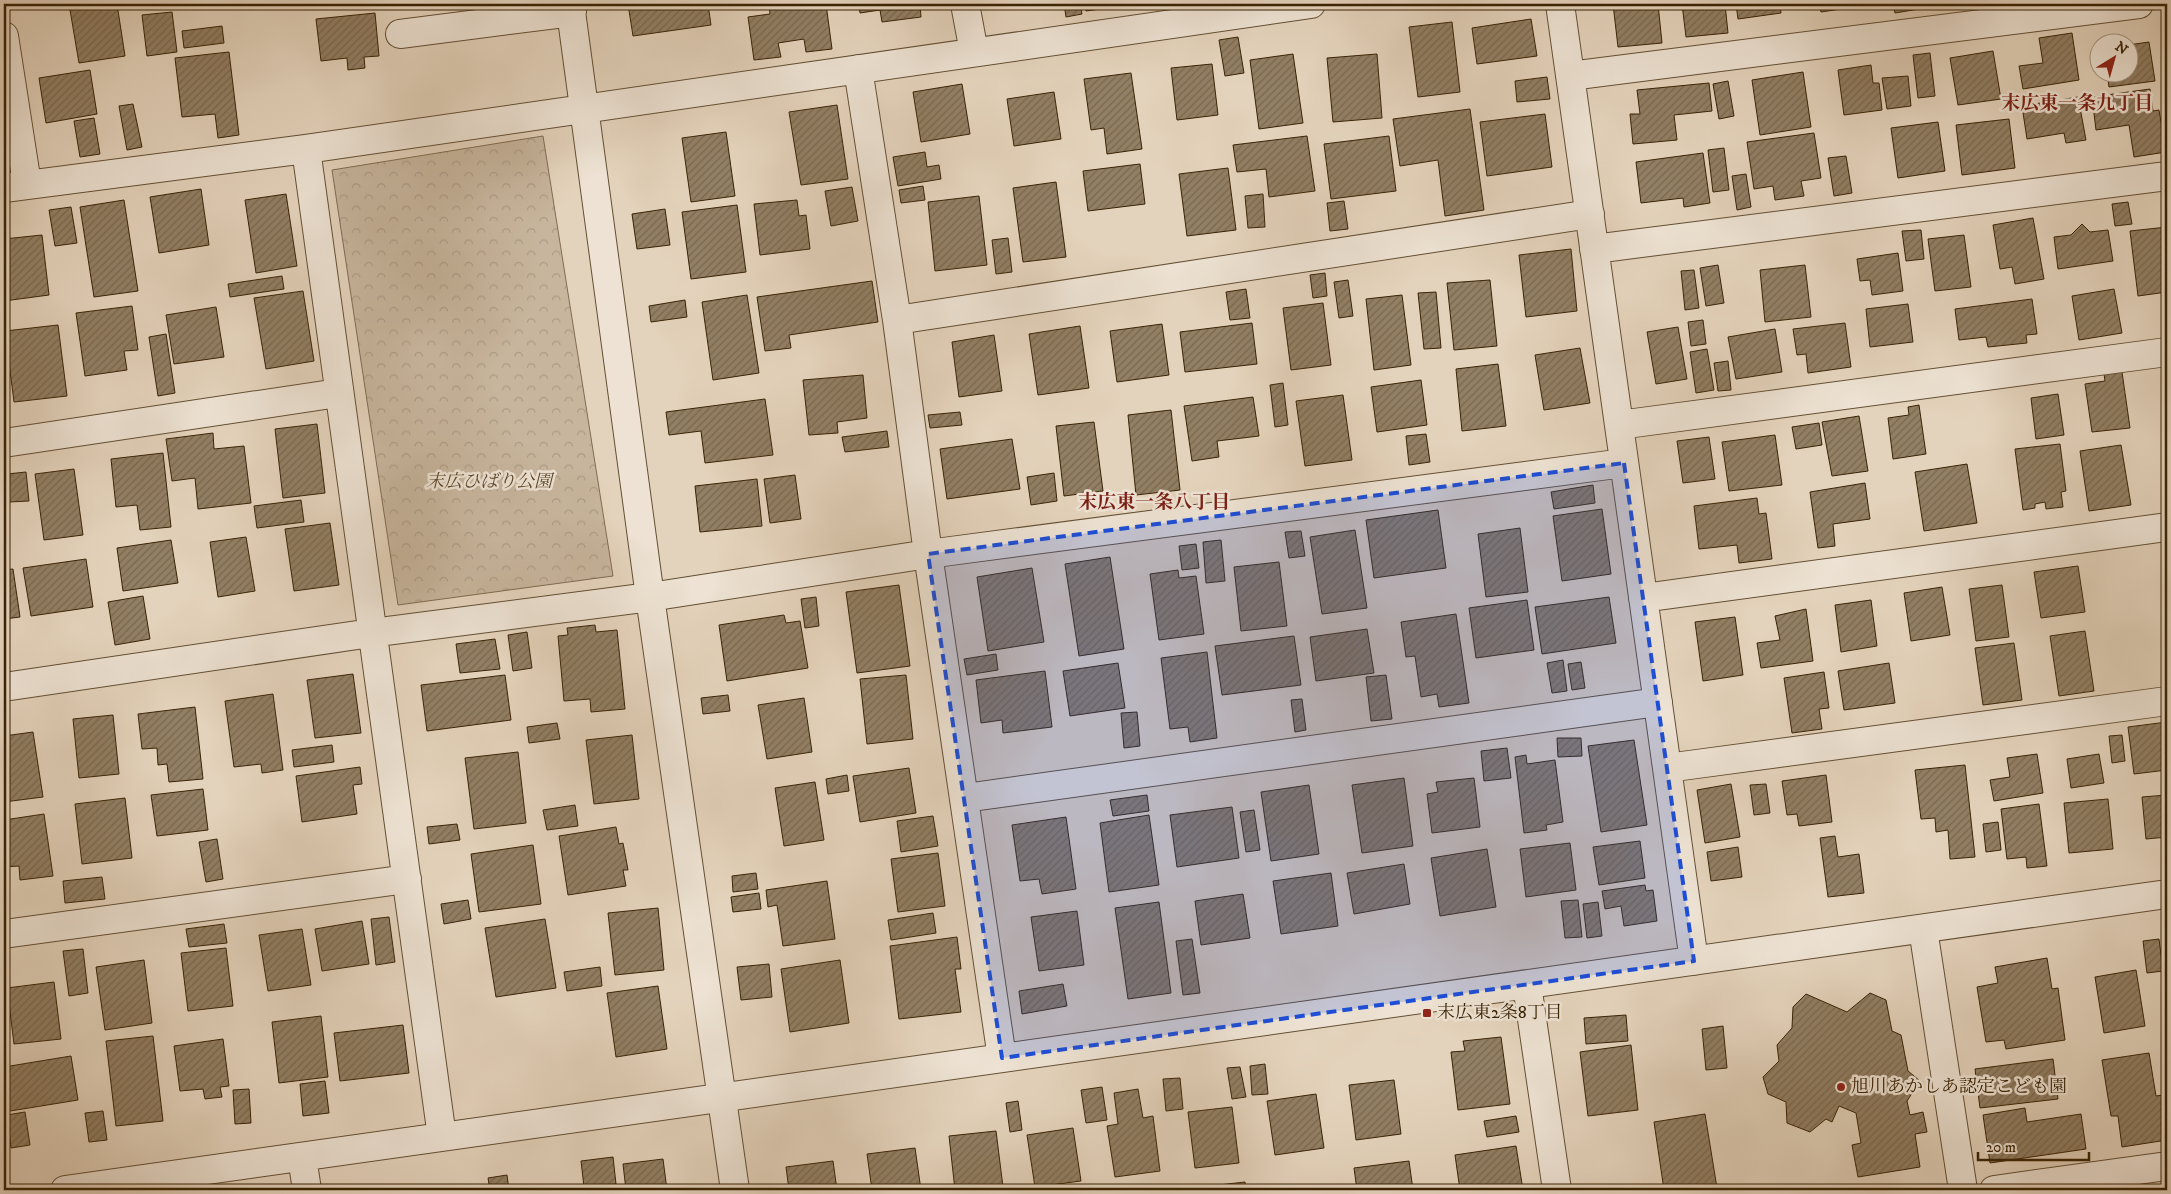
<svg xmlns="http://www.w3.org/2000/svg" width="2171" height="1194" font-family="'IM FELL DW Pica','Noto Serif JP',serif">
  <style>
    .park { fill: url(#park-crowns); stroke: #806c51 }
    .building { fill: url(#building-hatch); stroke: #392305 }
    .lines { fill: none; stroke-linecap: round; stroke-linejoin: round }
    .minor-casing { stroke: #644f33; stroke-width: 30 }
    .minor { stroke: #ede2d3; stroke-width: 28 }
    .marked { fill: #1d4ed8; fill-opacity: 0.2; stroke: #1d4ed8; stroke-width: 4; stroke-dasharray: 10 6; stroke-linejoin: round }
    .poi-dot { fill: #8f2418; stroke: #ede2d3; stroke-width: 2 }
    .labels { text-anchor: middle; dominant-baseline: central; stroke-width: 5; stroke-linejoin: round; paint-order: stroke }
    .park-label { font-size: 18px; font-style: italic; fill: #5c482b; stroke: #ede2d3 }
    .poi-label { font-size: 18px; fill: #392305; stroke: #ede2d3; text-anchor: start }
    .neighbourhood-label { font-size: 19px; font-weight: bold; fill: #7a1f14; stroke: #ede2d3 }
  </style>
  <defs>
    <pattern id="park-crowns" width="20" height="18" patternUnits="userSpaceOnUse" patternTransform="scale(1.25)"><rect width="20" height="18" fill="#c7b59d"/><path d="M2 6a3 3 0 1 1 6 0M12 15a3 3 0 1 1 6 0" fill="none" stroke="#ac9b86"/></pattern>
    <pattern id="building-hatch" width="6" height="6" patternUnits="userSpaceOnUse" patternTransform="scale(1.25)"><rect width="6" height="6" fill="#927f64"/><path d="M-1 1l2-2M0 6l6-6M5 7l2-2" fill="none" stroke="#786850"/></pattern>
  </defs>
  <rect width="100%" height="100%" fill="#e4d3bc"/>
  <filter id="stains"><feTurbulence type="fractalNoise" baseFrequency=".004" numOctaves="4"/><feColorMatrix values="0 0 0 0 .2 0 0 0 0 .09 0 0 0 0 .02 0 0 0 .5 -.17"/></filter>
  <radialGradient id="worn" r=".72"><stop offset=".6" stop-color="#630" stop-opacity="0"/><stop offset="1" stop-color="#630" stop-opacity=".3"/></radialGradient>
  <path class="park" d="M543,136L613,576L398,605L332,170Z"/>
  <path class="building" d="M69,4H117L125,56L79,63Z
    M628,4H708L711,25L633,36Z
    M769,4H826L832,49L806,52L804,39L778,43L781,57L754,60L748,17L770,14Z
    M859,4H920L921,17L882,22L880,10L860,13Z
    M1064,4H1080L1082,14L1066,17Z
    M1085,4H1108V8L1086,11Z
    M1613,4H1658L1662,43L1618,47Z
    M1682,4H1725L1728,33L1686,37Z
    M1736,4H1780L1781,13L1738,19Z
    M1819,4H1867V5L1821,12Z
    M1893,4H1931V7L1895,13Z
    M172,12L177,52L147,56L142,15Z
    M375,13L379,56L364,57L365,68L348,70L347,58L321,61L316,19Z
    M1531,19L1537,56L1477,64L1472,28Z
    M1452,22L1460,92L1418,97L1409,27Z
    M222,26L224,43L184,48L182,31Z
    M2072,33L2079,80L2023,89L2019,66L2043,63L2039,38Z
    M1238,37L1244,73L1225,76L1219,40Z
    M2149,42L2155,81L2109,87L2107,72H2128V45Z
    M1993,51L2001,99L1958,105L1950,58Z
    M229,52L239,135L218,138L215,114L182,117L175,58Z
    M1930,53L1935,96L1918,98L1913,55Z
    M1293,54L1303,123L1259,129L1250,60Z
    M1377,54L1382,118L1333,122L1327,58Z
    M1212,64L1218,115L1177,120L1171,68Z
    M1871,65L1873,83H1879L1882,110L1844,115L1838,70Z
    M90,70L97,114L46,123L39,78Z
    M1803,72L1811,127L1760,135L1752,80Z
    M1131,73L1142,149L1107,154L1104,128L1091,130L1084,79Z
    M1908,76L1911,106L1887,109L1882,78Z
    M1547,77L1550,99L1517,102L1515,81Z
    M1728,81L1734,116L1719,119L1713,84Z
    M1709,83L1712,111L1674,115L1677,140L1633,144L1630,114H1640L1637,90Z
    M962,84L970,134L921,142L913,92Z
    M2150,89L2153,111L2159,110L2166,152L2134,157L2129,125L2096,130L2092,97Z
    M1054,92L1061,139L1014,146L1007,99Z
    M2078,97L2086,140L2066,143L2064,133L2027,139L2022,106Z
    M133,104L142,147L127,150L119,106Z
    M837,105L848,179L801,185L789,112Z
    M1470,109L1484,210L1445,216L1438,160L1400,166L1393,119Z
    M1545,114L1552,167L1487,176L1480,122Z
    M94,118L100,154L80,157L74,121Z
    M2009,119L2015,168L1962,175L1956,125Z
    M1938,122L1945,171L1898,178L1891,128Z
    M726,132L735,196L691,202L682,138Z
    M1814,133L1821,178L1801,181L1804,196L1775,200L1773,186L1754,189L1747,142Z
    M1307,136L1315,191L1269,197L1266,169L1237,172L1233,145Z
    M1389,136L1396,191L1331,199L1324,144Z
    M1724,148L1729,190L1713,192L1708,150Z
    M925,152L927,167L939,165L941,179L898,186L893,157Z
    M1703,153L1710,203L1684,207L1683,198L1641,203L1636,162Z
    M1846,156L1852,193L1834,196L1828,158Z
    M1140,164L1145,204L1088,211L1083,171Z
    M1228,168L1236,230L1187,236L1179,174Z
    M1746,174L1751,207L1737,210L1732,176Z
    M1056,182L1066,257L1023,262L1013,188Z
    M923,186L925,200L901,203L899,190Z
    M852,187L858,221L831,226L825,191Z
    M201,189L209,245L159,253L150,197Z
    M286,194L297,266L256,273L245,200Z
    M1263,194L1265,227L1248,228L1245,196Z
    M979,196L987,265L935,271L928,202Z
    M124,200L138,291L94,297L80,207Z
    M797,200L799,216L806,215L810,249L760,255L754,204Z
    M1344,201L1348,229L1330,231L1327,203Z
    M2128,202L2132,224L2115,226L2112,204Z
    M737,205L746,272L691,279L682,212Z
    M71,207L77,243L55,246L49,210Z
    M665,209L670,245L637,249L632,214Z
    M2033,218L2044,279L2015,284L2012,267L2000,269L1993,225Z
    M2082,224L2090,232L2108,230L2113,261L2058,269L2054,237L2071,235Z
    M2167,227V292L2138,296L2130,231Z
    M1921,230L1924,259L1906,261L1902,231Z
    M42,235L49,295L4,301V239Z
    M1964,235L1971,287L1935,291L1928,239Z
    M1008,238L1012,272L996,274L992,240Z
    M1571,249L1577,311L1526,317L1519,255Z
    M1898,253L1903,291L1872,295L1870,280L1860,281L1857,259Z
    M1718,265L1724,303L1706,306L1700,268Z
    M1805,265L1811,317L1765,322L1760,270Z
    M1694,270L1699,308L1685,310L1681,271Z
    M1325,273L1327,296L1313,298L1310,275Z
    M282,276L284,289L230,297L228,284Z
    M1348,280L1353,316L1339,318L1334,282Z
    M1490,280L1497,346L1454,350L1447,283Z
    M872,281L878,322L789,335L791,348L765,351L757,297Z
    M1246,289L1250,318L1230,320L1226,292Z
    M2114,289L2122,333L2079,340L2072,296Z
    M303,291L314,361L266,369L254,298Z
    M1436,292L1441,348L1424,349L1418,293Z
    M747,295L759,373L713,380L702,302Z
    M1402,295L1411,365L1374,370L1366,299Z
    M2032,299L2037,334L2026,335L2027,343L1988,347L1986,337L1959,340L1955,309Z
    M685,300L687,317L651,322L649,306Z
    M1323,303L1331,365L1291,370L1283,308Z
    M1908,304L1913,342L1870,347L1866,309Z
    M132,306L138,350L124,351L127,370L85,376L76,313Z
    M216,307L224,357L174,364L166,315Z
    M1703,320L1706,344L1691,346L1688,322Z
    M1252,323L1257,364L1185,372L1180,332Z
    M1845,323L1851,367L1808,373L1806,354L1797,355L1793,329Z
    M1162,324L1169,375L1117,382L1110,331Z
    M58,325L67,396L14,402L5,331Z
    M1080,326L1089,388L1038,395L1029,334Z
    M1678,327L1687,379L1656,384L1647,332Z
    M1775,329L1782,372L1736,379L1728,337Z
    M166,334L175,393L158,396L149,337Z
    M994,335L1002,391L959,397L952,342Z
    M1580,348L1590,403L1544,410L1535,355Z
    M1707,349L1714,390L1696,393L1690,352Z
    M1728,361L1731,390L1718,391L1714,363Z
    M1498,364L1506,426L1462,431L1456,369Z
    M2122,372L2130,428L2092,432L2085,384L2105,381L2104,374Z
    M863,375L867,418L837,422L838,433L809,435L803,380Z
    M1421,380L1427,425L1377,432L1371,387Z
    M1283,383L1288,425L1275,427L1270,385Z
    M2058,394L2064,435L2036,439L2031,398Z
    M1343,395L1352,460L1305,466L1296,401Z
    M1253,397L1259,436L1217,441L1219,457L1192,461L1184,406Z
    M765,399L773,455L705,463L701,431L669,435L666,412Z
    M1919,405L1926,454L1893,459L1888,418L1909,415L1908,407Z
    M1171,410L1180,490L1136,495L1128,415Z
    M960,412L962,425L930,428L928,415Z
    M1859,416L1868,471L1832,476L1822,422Z
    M1094,422L1103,491L1064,496L1056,426Z
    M1819,423L1822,445L1796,449L1792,427Z
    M317,424L325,493L283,498L275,429Z
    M887,431L889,447L845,452L842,437Z
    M213,433L214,449L244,446L251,503L198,509L195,478L172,481L166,439Z
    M1426,434L1430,462L1409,465L1406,436Z
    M1775,435L1782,485L1729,491L1722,442Z
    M1709,437L1715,479L1683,483L1677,441Z
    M1012,439L1020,489L947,499L940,449Z
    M2060,444L2066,491L2061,492L2063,507L2046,509L2045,502L2035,504V508L2023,510L2015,449Z
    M2121,445L2131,505L2089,511L2080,451Z
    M163,453L171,527L140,530L137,505L116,507L111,459Z
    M1967,464L1977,523L1924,531L1915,472Z
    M74,469L83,535L44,540L35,474Z
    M26,472L29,501L9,502L7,474Z
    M1054,473L1057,501L1031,505L1027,477Z
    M795,475L801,519L770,523L764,479Z
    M757,479L762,526L700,532L695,486Z
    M1865,483L1870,519L1833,524L1835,546L1818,548L1810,492Z
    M1593,485L1595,503L1554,509L1551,492Z
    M1757,498L1759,514L1766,513L1772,559L1739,563L1737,545L1699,549L1694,506Z
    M301,500L304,522L257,528L254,506Z
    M1602,509L1611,574L1562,581L1553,516Z
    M1438,510L1446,568L1374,578L1366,520Z
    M330,523L339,585L294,591L285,529Z
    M1520,528L1528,592L1486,597L1478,534Z
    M1355,530L1367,608L1322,614L1310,537Z
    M1301,531L1305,556L1289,558L1285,532Z
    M246,537L255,591L218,597L210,542Z
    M171,540L178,583L123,591L117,548Z
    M1221,540L1225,581L1206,583L1203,542Z
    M1196,544L1199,568L1182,570L1179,546Z
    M1110,557L1124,649L1079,656L1065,564Z
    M86,559L93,607L31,616L23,568Z
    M1279,562L1287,626L1241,631L1234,567Z
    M2078,566L2085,612L2041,618L2034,572Z
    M1032,568L1044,642L988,651L977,577Z
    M13,569L20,617L4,619V570Z
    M1178,570L1179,578L1196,576L1204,634L1159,640L1150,574Z
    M899,585L910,666L857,673L846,592Z
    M2002,585L2009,637L1976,641L1969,589Z
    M1942,587L1950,635L1911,641L1904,593Z
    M143,596L150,639L115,645L108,602Z
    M816,597L819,626L805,628L801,599Z
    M1609,597L1616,643L1542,654L1535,607Z
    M1527,600L1534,650L1476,658L1469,608Z
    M1871,600L1877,646L1841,652L1835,605Z
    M1806,609L1813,661L1761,668L1757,643L1780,640L1775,616Z
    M1456,614L1469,703L1439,707L1437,694L1421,697L1415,656L1406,657L1401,622Z
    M784,615L786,623L800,621L808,668L727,681L719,625Z
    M1735,617L1743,675L1703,681L1695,622Z
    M595,625L596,632L617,630L625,709L591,712L590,699L564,701L558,636L568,635L567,628Z
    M1367,629L1374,673L1316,681L1310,637Z
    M2085,631L2094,691L2059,696L2050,636Z
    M527,632L532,668L513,671L508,635Z
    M1294,636L1301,685L1222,695L1215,646Z
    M495,639L500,669L460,673L456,644Z
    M2014,643L2022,700L1983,705L1975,648Z
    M1207,652L1217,738L1190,742L1188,727L1170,729L1161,658Z
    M996,654L998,670L967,675L964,659Z
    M1563,660L1567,691L1552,693L1547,663Z
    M1581,662L1585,688L1572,690L1568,664Z
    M1118,663L1125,708L1070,716L1063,671Z
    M1889,663L1895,703L1844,710L1838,671Z
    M1045,671L1052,727L1003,733L1002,720L981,723L976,680Z
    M1824,672L1829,708L1819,709L1822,729L1792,733L1784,678Z
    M353,674L361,733L315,738L307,680Z
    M505,675L511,720L427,731L421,685Z
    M906,675L913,739L867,744L860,679Z
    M1386,675L1392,719L1371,721L1366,677Z
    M273,694L283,770L262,773L261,764L234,767L225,701Z
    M728,695L730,711L703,714L701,698Z
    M804,698L812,752L767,759L758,705Z
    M1302,699L1306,730L1295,732L1291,700Z
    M195,707L203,779L169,782L167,764L158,765L157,748L142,749L138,714Z
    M1137,712L1140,746L1124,748L1121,713Z
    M113,715L119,774L79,778L73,719Z
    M2167,722V770L2134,774L2128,727Z
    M557,723L560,739L529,743L527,727Z
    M33,732L43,797L4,802V736Z
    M632,735L639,799L594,804L586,740Z
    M2122,735L2125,761L2112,763L2109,736Z
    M1557,738H1581L1582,756L1558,757Z
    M1634,740L1647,825L1601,832L1588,746Z
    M332,745L334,762L294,767L292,750Z
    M1507,748L1511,778L1484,781L1481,751Z
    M518,752L526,823L474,829L465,758Z
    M2037,754L2043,793L1994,801L1990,780L2010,777L2007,758Z
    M2099,754L2104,783L2071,788L2067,759Z
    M1526,755L1527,764L1555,760L1563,822L1546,825L1547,830L1524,833L1515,757Z
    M1965,765L1975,857L1950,859L1948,830L1936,832L1935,818L1921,819L1915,770Z
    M360,767L362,784L353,785L357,814L302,822L296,776Z
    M909,768L916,813L860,822L853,776Z
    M847,775L849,791L828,794L826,779Z
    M1826,775L1832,822L1799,826L1797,814L1787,815L1782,781Z
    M1404,778L1413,846L1362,853L1352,785Z
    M1474,778L1480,827L1432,833L1427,794L1438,792L1436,782Z
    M815,782L824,840L784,846L775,788Z
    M1731,784L1740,837L1705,843L1697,790Z
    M1766,784L1770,813L1754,815L1750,785Z
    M1309,785L1319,854L1271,861L1261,792Z
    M203,789L208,830L157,836L151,795Z
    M1147,795L1149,811L1113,816L1110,800Z
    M2167,795V837L2146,839L2142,797Z
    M125,798L132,858L82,864L75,804Z
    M2108,799L2113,849L2069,853L2064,803Z
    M2039,804L2047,866L2027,868L2026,857L2007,859L2001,809Z
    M575,805L578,826L547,830L543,810Z
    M1232,807L1239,858L1177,867L1170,815Z
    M1254,810L1260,850L1246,852L1240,812Z
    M44,814L53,876L20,880L19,866L4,867V820Z
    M1149,815L1159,885L1109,892L1100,823Z
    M933,816L938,846L901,852L897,821Z
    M1066,817L1076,889L1042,894L1039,879L1020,881L1012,825Z
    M1998,822L2001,850L1986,852L1983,824Z
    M457,824L460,840L429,844L427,827Z
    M616,827L619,844L623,843L628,870H623L626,886L568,895L559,836Z
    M1835,836L1838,857L1859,854L1864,893L1828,897L1820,838Z
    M217,839L223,879L206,882L199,842Z
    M1640,841L1645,878L1599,885L1593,847Z
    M1570,843L1576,890L1526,897L1520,849Z
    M533,845L541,904L479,912L471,854Z
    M1738,847L1742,877L1711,881L1707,852Z
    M1487,849L1496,907L1440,916L1431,858Z
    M938,853L945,906L898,912L891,859Z
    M1404,864L1410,904L1354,914L1347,873Z
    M756,873L758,889L733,892L732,876Z
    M1331,873L1338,926L1281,934L1273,881Z
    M102,877L105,899L65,903L63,881Z
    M827,881L835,939L783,946L777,905L768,907L766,890Z
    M1645,885L1646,891L1653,890L1657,921L1624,926L1621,906L1605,909L1602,891Z
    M759,893L761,909L733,912L731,897Z
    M1243,894L1250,938L1201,945L1195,901Z
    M468,900L471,919L444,924L441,904Z
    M1578,900L1582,937L1565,938L1561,901Z
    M1159,902L1171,993L1128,999L1115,908Z
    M1598,902L1602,936L1587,938L1583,904Z
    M658,908L664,970L615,975L608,913Z
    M1077,911L1084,965L1039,971L1031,917Z
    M933,913L936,933L891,940L888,920Z
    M389,917L395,962L376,965L371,919Z
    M545,919L556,988L496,997L485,928Z
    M362,921L369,964L322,971L315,929Z
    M224,924L227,943L189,947L186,929Z
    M302,929L311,985L268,991L259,935Z
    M957,937L961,969H955L961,1012L899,1019L890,946Z
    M1192,939L1200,993L1183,995L1176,941Z
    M2159,939L2163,971L2147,973L2143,941Z
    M226,948L233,1006L188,1011L181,953Z
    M83,949L88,993L69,996L63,951Z
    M2047,958L2052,989L2058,988L2065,1040L2006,1049L2004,1040L1986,1042L1977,987L1998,983L1995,967Z
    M144,960L152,1023L105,1030L96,967Z
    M840,960L849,1023L790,1032L781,969Z
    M769,964L772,997L741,1000L737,967Z
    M600,967L602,986L567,991L564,972Z
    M2136,970L2145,1026L2104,1033L2095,977Z
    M54,982L61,1039L14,1044L7,988Z
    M1063,984L1067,1006L1022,1014L1019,991Z
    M658,986L667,1049L616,1057L607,993Z
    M1870,993L1886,1000L1892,1031L1901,1035L1908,1071L1920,1081L1907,1101L1910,1115L1923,1112L1927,1132L1915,1134L1920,1167L1858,1177L1852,1145L1861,1143L1856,1113L1839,1106L1832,1122L1826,1119L1810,1132L1787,1123L1786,1102L1768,1094L1763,1077L1779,1061L1777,1045L1792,1028L1793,1007L1806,994L1847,1012Z
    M1626,1015L1628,1041L1586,1044L1584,1018Z
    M321,1016L328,1077L279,1083L272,1022Z
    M403,1025L409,1073L340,1081L334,1033Z
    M1723,1026L1727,1068L1706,1070L1702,1029Z
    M153,1036L163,1121L116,1126L106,1041Z
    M1501,1037L1510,1104L1458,1110L1451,1052L1465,1051L1463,1041Z
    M223,1039L229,1086L220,1087L222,1097L205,1099L203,1089L180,1091L174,1046Z
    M1631,1045L1638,1110L1588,1116L1580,1052Z
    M2149,1053L2156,1096L2163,1095L2167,1120V1140L2122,1147L2118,1116H2111L2102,1060Z
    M71,1056L78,1100L4,1112V1067Z
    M2053,1059L2058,1099L1980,1108L1975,1069Z
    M1265,1064L1268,1094L1252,1095L1250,1066Z
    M1240,1067L1246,1097L1232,1099L1227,1068Z
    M1180,1078L1183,1109L1166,1111L1163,1079Z
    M1394,1080L1401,1134L1356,1140L1349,1085Z
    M325,1081L329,1113L303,1116L300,1084Z
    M1102,1087L1107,1120L1086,1123L1081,1090Z
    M249,1089L251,1123L235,1124L233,1090Z
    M1138,1089L1143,1118L1153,1116L1160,1171L1115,1177L1107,1126L1118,1124L1114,1093Z
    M1316,1094L1324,1148L1275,1155L1267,1101Z
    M1018,1101L1022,1130L1010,1132L1006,1103Z
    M1232,1107L1239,1163L1195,1168L1188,1112Z
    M2025,1108L2027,1122L2081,1114L2086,1149L1990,1163L1983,1115Z
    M103,1111L107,1140L89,1142L85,1113Z
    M25,1112L30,1145L11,1148L7,1115Z
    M1705,1114L1717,1188L1699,1190H1664L1654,1122Z
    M1516,1116L1519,1132L1487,1137L1484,1121Z
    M1073,1128L1081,1181L1035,1187L1027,1135Z
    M996,1131L1003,1187L955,1190L949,1136Z
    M1516,1146L1523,1190H1460L1455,1155Z
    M915,1148L921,1190H872L867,1154Z
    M613,1157L616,1184L584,1187L581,1161Z
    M663,1159L667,1190H626L623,1164Z
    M833,1161L837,1190H789L786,1167Z
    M1409,1161L1413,1190H1357L1354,1168Z
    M507,1175L509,1190H490L488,1178Z
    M1245,1182L1246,1190H1201V1187Z"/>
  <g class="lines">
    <defs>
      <path id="minor" d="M570,4L650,597L735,1190
        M965,4L974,52
        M1560,4L1694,961
        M400,34L572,12
        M4,36L27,184
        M858,69L897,320L928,554L1002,1058
        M1570,76L2139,4
        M306,149C349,479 398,808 442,1137
        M4,188L306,149L1311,4
        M1594,249L2167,176
        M897,320L1590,214
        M1619,425L2167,352
        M4,443L338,393
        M1643,598L2167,527
        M4,687L371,633L650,597L928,554L1624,463
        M1667,768L2167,701
        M965,798L1658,702
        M1923,929L1963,1190
        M4,934L407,879
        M1527,985L1557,1190
        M302,1157L307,1190
        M65,1190L2167,894
        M1994,1190L2167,1166"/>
    </defs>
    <use href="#minor" class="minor-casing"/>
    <use href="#minor" class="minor"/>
  </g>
  <path class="marked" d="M1624,463L1694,961L1002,1058L928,554Z"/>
  <g class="poi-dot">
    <rect x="1422" y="1008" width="10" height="10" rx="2.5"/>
    <circle cx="1841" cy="1087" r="5"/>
  </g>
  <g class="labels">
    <g class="park-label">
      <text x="489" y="482">末広ひばり公園</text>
    </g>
    <g class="poi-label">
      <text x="1437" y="1013">末広東2条8丁目</text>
      <text x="1851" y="1087">旭川あかしあ認定こども園</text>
    </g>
    <g class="neighbourhood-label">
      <text x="2077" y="103">末広東一条九丁目</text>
      <text x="1154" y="502">末広東一条八丁目</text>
    </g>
  </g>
  <rect width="2171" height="1194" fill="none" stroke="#e4d3bc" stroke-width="20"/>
  <rect x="5" y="5" width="2161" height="1184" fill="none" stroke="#392305" stroke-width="2.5"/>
  <rect x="10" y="10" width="2151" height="1174" fill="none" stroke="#392305"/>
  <g transform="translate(2114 58) rotate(37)"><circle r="24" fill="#ede2d3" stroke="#a59681"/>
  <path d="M0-4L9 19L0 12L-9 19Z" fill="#8f2418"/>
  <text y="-8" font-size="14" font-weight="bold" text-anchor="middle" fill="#392305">N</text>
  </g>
  <path d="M1978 1152v8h111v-8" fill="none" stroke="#392305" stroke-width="2.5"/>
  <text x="1986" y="1152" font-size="15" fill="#392305" stroke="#ede2d3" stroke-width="4" paint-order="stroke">20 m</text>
  <rect width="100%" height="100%" filter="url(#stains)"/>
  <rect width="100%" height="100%" fill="url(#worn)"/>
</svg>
